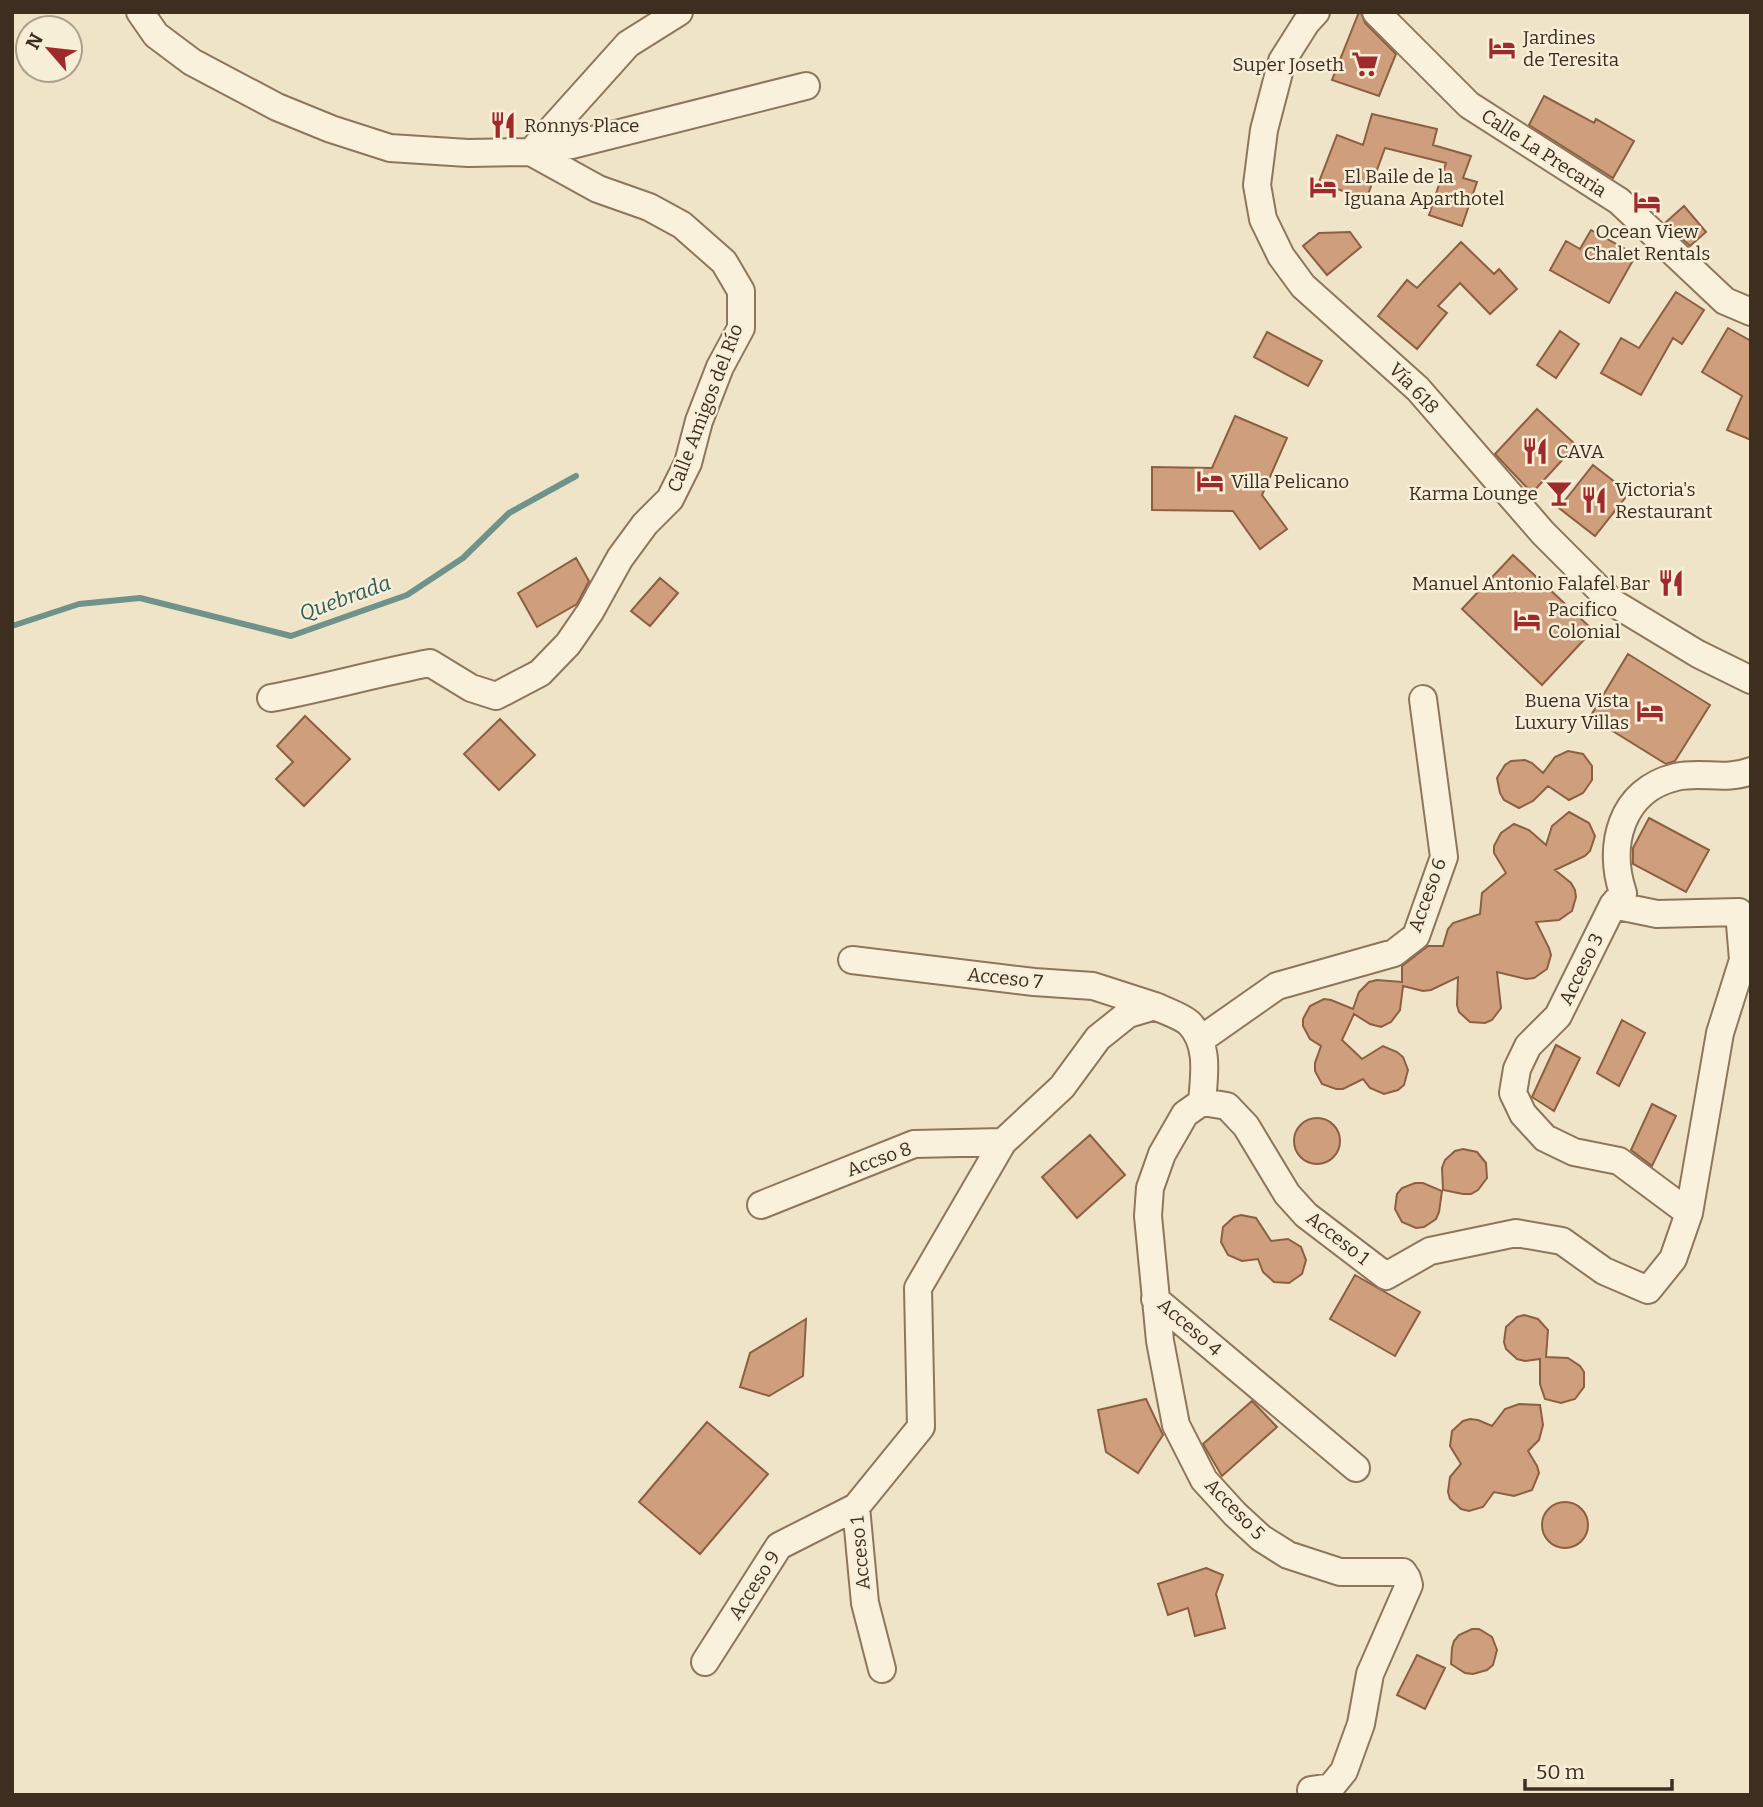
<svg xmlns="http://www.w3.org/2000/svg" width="1763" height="1807" font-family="Bitter,serif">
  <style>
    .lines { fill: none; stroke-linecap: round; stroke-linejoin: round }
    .stream { stroke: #6f938a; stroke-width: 6 }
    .building { fill: #cf9f7d; stroke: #8d5f41; stroke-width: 2 }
    .minor-casing { stroke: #8d765c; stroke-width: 30 }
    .minor { stroke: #faf1dc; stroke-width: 26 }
    .labels { text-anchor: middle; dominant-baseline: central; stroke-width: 5; stroke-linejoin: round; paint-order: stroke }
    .poi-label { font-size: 19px; fill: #3d2e20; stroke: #f7eed8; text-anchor: start }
    .street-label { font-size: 19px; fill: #3d2e20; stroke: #f7eed8 }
    .water-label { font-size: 21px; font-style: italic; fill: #2f5d5a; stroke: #f7eed8 }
  </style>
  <rect width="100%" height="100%" fill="#f0e4c8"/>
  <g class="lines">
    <path class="stream" d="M12,626L79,604L140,598L291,636L407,595L463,558L509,513L576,476"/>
  </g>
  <path class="building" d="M1359,12H1361L1365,23L1396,54L1379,96L1332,80Z
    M1544,96L1594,123L1596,119L1634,141L1613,178L1529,125Z
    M1372,114L1437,129L1433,145L1471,156L1463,178L1477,182L1462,226L1429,215L1446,163L1385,148L1366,200L1319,182L1337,135L1363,145Z
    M1684,206L1706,232L1690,246L1665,223Z
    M1591,230L1636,255L1609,303L1550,270L1566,241L1580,249Z
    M1350,232L1361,247L1327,275L1303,246L1319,233Z
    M1461,242L1494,274L1499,269L1517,289L1490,314L1460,283L1438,306L1447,313L1417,349L1378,316L1407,280L1417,288Z
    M1676,292L1704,310L1682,344L1673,338L1641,395L1601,373L1621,338L1639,348Z
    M1728,328L1751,341V440L1727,430L1742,396L1702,372Z
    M1560,331L1579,344L1556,378L1537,365Z
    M1267,332L1322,361L1308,386L1254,357Z
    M1537,409L1576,445L1532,493L1495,454Z
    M1235,416L1287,438L1262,495L1287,529L1260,549L1233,511L1152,510V467L1212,468Z
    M1593,465L1629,493L1595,536L1559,508Z
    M1513,555L1593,630L1542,685L1462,609Z
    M576,558L589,581L577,604L537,627L518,593Z
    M660,578L678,593L650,626L631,611Z
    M1628,654L1710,705L1675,761L1666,764L1590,717Z
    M305,716L350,759L304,806L276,779L293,762L277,746Z
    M500,719L535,755L499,790L464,754Z
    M1568,751L1583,754L1592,766V780L1583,793L1569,800L1548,786L1533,801L1519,808L1504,800L1500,793L1497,778L1505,765L1511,761L1525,760L1532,763L1543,773L1555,757Z
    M1569,812L1589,823L1595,836L1590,851L1585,856L1555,870L1571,883L1575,890L1576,897L1572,911L1559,920L1536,922L1549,948L1551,955L1547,969L1534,978L1526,979L1497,972L1501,1008L1492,1020L1485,1023L1470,1022L1459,1012L1457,1005L1458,977L1431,990L1423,991L1403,986L1400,1010L1391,1022L1381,1027L1370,1024L1354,1014L1342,1040L1362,1059L1383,1046L1397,1052L1403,1057L1408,1070L1404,1085L1398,1090L1384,1094L1370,1088L1363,1079L1343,1089H1336L1322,1084L1315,1071V1063L1321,1046L1310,1039L1303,1026V1019L1310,1006L1324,999L1331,1000L1353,1009L1359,992L1369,982L1377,980L1402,982V966L1428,946H1443L1448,929L1453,923L1480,914L1482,893L1506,873L1494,853V846L1501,833L1514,824L1529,830L1546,845L1552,826Z
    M1649,818L1709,850L1686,892L1633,864V848Z
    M1622,1020L1645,1033L1619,1086L1597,1073Z
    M1556,1045L1580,1058L1554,1111L1532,1097Z
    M1652,1104L1676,1116L1652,1166L1631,1150Z
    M1294 1141a23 23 0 1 1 46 0a23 23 0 1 1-46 0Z
    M1090,1135L1125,1175L1077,1218L1042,1177Z
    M1463,1149L1477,1152L1486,1163L1487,1178L1478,1190L1471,1194H1463L1443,1190L1442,1168L1445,1160L1455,1151Z
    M1415,1183H1423L1442,1191L1439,1212L1436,1219L1424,1227L1416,1228L1402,1222L1395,1209L1397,1194L1402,1188Z
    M1241,1215L1256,1218L1271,1241L1288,1239L1301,1247L1306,1260L1302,1274L1289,1283L1274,1282L1263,1272L1258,1259L1242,1261L1228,1255L1221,1242L1223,1227L1234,1217Z
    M1355,1275L1420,1312L1395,1356L1330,1319Z
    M1524,1315L1538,1319L1548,1330L1546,1357L1568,1358L1580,1366L1584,1372V1387L1575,1399L1561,1403L1545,1399L1540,1384V1359L1525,1361L1517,1359L1506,1349L1504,1342L1506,1327L1517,1317Z
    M806,1319L803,1376L769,1396L740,1387L750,1353Z
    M1146,1399L1163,1435L1138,1473L1106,1452L1098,1410Z
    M1252,1401L1277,1427L1222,1476L1203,1444Z
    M1519,1404L1540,1405L1543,1425L1539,1440L1528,1451L1537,1466L1539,1473L1532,1490L1514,1496L1494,1492L1483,1507L1469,1511L1461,1509L1450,1499L1448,1492L1450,1477L1461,1464L1450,1446L1452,1431L1463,1421L1470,1419L1478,1420L1492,1426L1505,1409Z
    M707,1422L768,1474L700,1554L639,1502Z
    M1542 1525a23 23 0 1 1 46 0a23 23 0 1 1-46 0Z
    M1206,1568L1223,1575L1216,1594L1225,1628L1195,1636L1188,1608L1168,1615L1158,1584Z
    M1472,1629H1479L1492,1637L1497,1650L1493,1665L1487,1670L1473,1674L1465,1673L1451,1664L1452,1648L1454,1641L1459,1635Z
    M1417,1655L1445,1668L1425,1709L1397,1695Z"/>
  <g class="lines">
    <defs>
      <path id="minor" d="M140,12L156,35L192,62L277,107L331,129L390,148L468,153L531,152L598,189L649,207L682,225L724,262L741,291V328L720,367L699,421L688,463L670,499L645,524L620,558L590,612L568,644L540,673L496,696L471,688L430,663C377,673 325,688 271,698
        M679,12L628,44L531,152L572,145L806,86
        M1316,12L1306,23L1282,61L1264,130L1257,185L1263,219L1281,256L1303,286L1418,389L1543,533L1612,602L1698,654L1751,680
        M1376,12L1469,105L1619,201L1725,301L1751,312
        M1613,905L1558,1016L1528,1046L1517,1069L1513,1093L1523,1114L1545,1138L1574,1152L1619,1161L1689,1213
        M852,960L1034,982L1093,986L1155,1006
        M1200,1040L1277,986L1394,953L1416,936L1444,857L1423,699
        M1202,1102L1227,1106L1246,1126L1287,1194L1306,1215L1386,1276L1430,1251L1516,1233L1562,1241L1604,1271L1648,1290L1673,1259L1689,1213L1720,1033L1743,960L1739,912L1657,914L1613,905L1623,893C1607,845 1621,790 1676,777C1701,771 1726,781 1751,771
        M1202,1102L1185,1114L1162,1154L1150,1188L1148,1216L1160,1341L1176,1425L1204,1480L1235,1514L1261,1538L1288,1555L1340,1572H1403L1407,1578L1409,1585L1370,1674L1361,1724L1344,1771L1331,1787L1311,1790
        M761,1205L914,1144L1003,1142
        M1155,1299L1356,1468
        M705,1662L779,1546L856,1507
        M882,1669L865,1603L856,1507L921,1427L918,1288L1003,1142L1062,1087L1098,1038L1128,1014L1155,1006C1165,1011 1181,1016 1189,1023C1210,1044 1204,1077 1202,1102"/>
    </defs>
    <use href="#minor" class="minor-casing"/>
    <use href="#minor" class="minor"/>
  </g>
  <defs>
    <symbol id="hotel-bare" viewBox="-9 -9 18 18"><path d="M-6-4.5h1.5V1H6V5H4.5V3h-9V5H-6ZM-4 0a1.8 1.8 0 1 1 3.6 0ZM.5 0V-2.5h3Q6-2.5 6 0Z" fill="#9e2a2b" stroke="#f7eed8" stroke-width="2.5" paint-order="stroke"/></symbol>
    <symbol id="supermarket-bare" viewBox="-9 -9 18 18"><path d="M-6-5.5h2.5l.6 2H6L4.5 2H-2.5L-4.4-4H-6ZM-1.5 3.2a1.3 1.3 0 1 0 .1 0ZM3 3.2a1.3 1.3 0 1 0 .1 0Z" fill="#9e2a2b" stroke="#f7eed8" stroke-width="2.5" paint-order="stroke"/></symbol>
    <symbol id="restaurant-bare" viewBox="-9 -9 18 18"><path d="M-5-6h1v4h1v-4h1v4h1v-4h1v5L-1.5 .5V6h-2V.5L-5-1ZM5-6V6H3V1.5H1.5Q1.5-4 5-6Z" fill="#9e2a2b" stroke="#f7eed8" stroke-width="2.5" paint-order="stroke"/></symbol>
    <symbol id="bar-bare" viewBox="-9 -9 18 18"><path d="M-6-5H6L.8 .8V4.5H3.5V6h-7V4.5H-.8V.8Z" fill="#9e2a2b" stroke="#f7eed8" stroke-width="2.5" paint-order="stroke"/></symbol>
  </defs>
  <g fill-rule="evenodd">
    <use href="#hotel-bare" x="1483" y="29" width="38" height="38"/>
    <use href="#supermarket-bare" x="1346" y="45" width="38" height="38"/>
    <use href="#restaurant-bare" x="484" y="106" width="38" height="38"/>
    <use href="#hotel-bare" x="1304" y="168" width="38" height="38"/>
    <use href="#hotel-bare" x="1628" y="183" width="38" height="38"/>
    <use href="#restaurant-bare" x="1516" y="432" width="38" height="38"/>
    <use href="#hotel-bare" x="1191" y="462" width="38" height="38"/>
    <use href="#bar-bare" x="1540" y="474" width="38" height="38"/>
    <use href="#restaurant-bare" x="1575" y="481" width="38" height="38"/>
    <use href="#restaurant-bare" x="1652" y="564" width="38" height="38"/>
    <use href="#hotel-bare" x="1508" y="601" width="38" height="38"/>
    <use href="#hotel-bare" x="1631" y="692" width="38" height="38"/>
  </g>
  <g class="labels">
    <g class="poi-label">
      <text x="1523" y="37">Jardines<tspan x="1523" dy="22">de Teresita</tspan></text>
      <text x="1344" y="64" text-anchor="end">Super Joseth</text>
      <text x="524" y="125">Ronnys Place</text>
      <text x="1344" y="176">El Baile de la<tspan x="1344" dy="22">Iguana Aparthotel</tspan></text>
      <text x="1647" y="231" text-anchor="middle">Ocean View<tspan x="1647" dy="22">Chalet Rentals</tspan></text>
      <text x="1556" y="451">CAVA</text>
      <text x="1231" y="481">Villa Pelicano</text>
      <text x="1615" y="489">Victoria's<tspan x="1615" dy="22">Restaurant</tspan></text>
      <text x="1538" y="493" text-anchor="end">Karma Lounge</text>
      <text x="1650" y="583" text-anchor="end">Manuel Antonio Falafel Bar</text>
      <text x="1548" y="609">Pacifico<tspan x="1548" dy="22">Colonial</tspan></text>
      <text x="1629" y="700" text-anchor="end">Buena Vista<tspan x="1629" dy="22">Luxury Villas</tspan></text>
    </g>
    <g class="street-label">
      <text transform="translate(1544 153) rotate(33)">Calle La Precaria</text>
      <text transform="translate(1414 388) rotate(46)">Vía 618</text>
      <text transform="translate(705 408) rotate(-69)">Calle Amigos del Río</text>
      <text transform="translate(1427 895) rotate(-70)">Acceso 6</text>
      <text transform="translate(1581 969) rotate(-64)">Acceso 3</text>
      <text transform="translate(1005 978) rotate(6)">Acceso 7</text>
      <text transform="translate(879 1159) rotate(-20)">Accso 8</text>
      <text transform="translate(1338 1238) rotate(38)">Acceso 1</text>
      <text transform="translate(1190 1327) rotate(41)">Acceso 4</text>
      <text transform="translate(1235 1509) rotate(46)">Acceso 5</text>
      <text transform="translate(860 1553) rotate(-95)">Acceso 1</text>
      <text transform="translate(754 1585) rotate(-57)">Acceso 9</text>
    </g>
    <g class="water-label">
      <text transform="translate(345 598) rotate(-20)">Quebrada</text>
    </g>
  </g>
  <rect width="1763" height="1807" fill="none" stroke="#3d2e20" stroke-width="28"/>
  <g transform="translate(49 49) rotate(298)"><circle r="33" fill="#f7eed8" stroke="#ada18e" stroke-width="2"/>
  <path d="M0-5L12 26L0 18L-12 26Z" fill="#9e2a2b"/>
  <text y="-10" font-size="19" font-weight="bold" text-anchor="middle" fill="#3d2e20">N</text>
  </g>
  <path d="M1525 1779v10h147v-10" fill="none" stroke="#3d2e20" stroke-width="3.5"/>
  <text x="1536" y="1779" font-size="21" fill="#3d2e20" stroke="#f7eed8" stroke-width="5" paint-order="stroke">50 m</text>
</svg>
